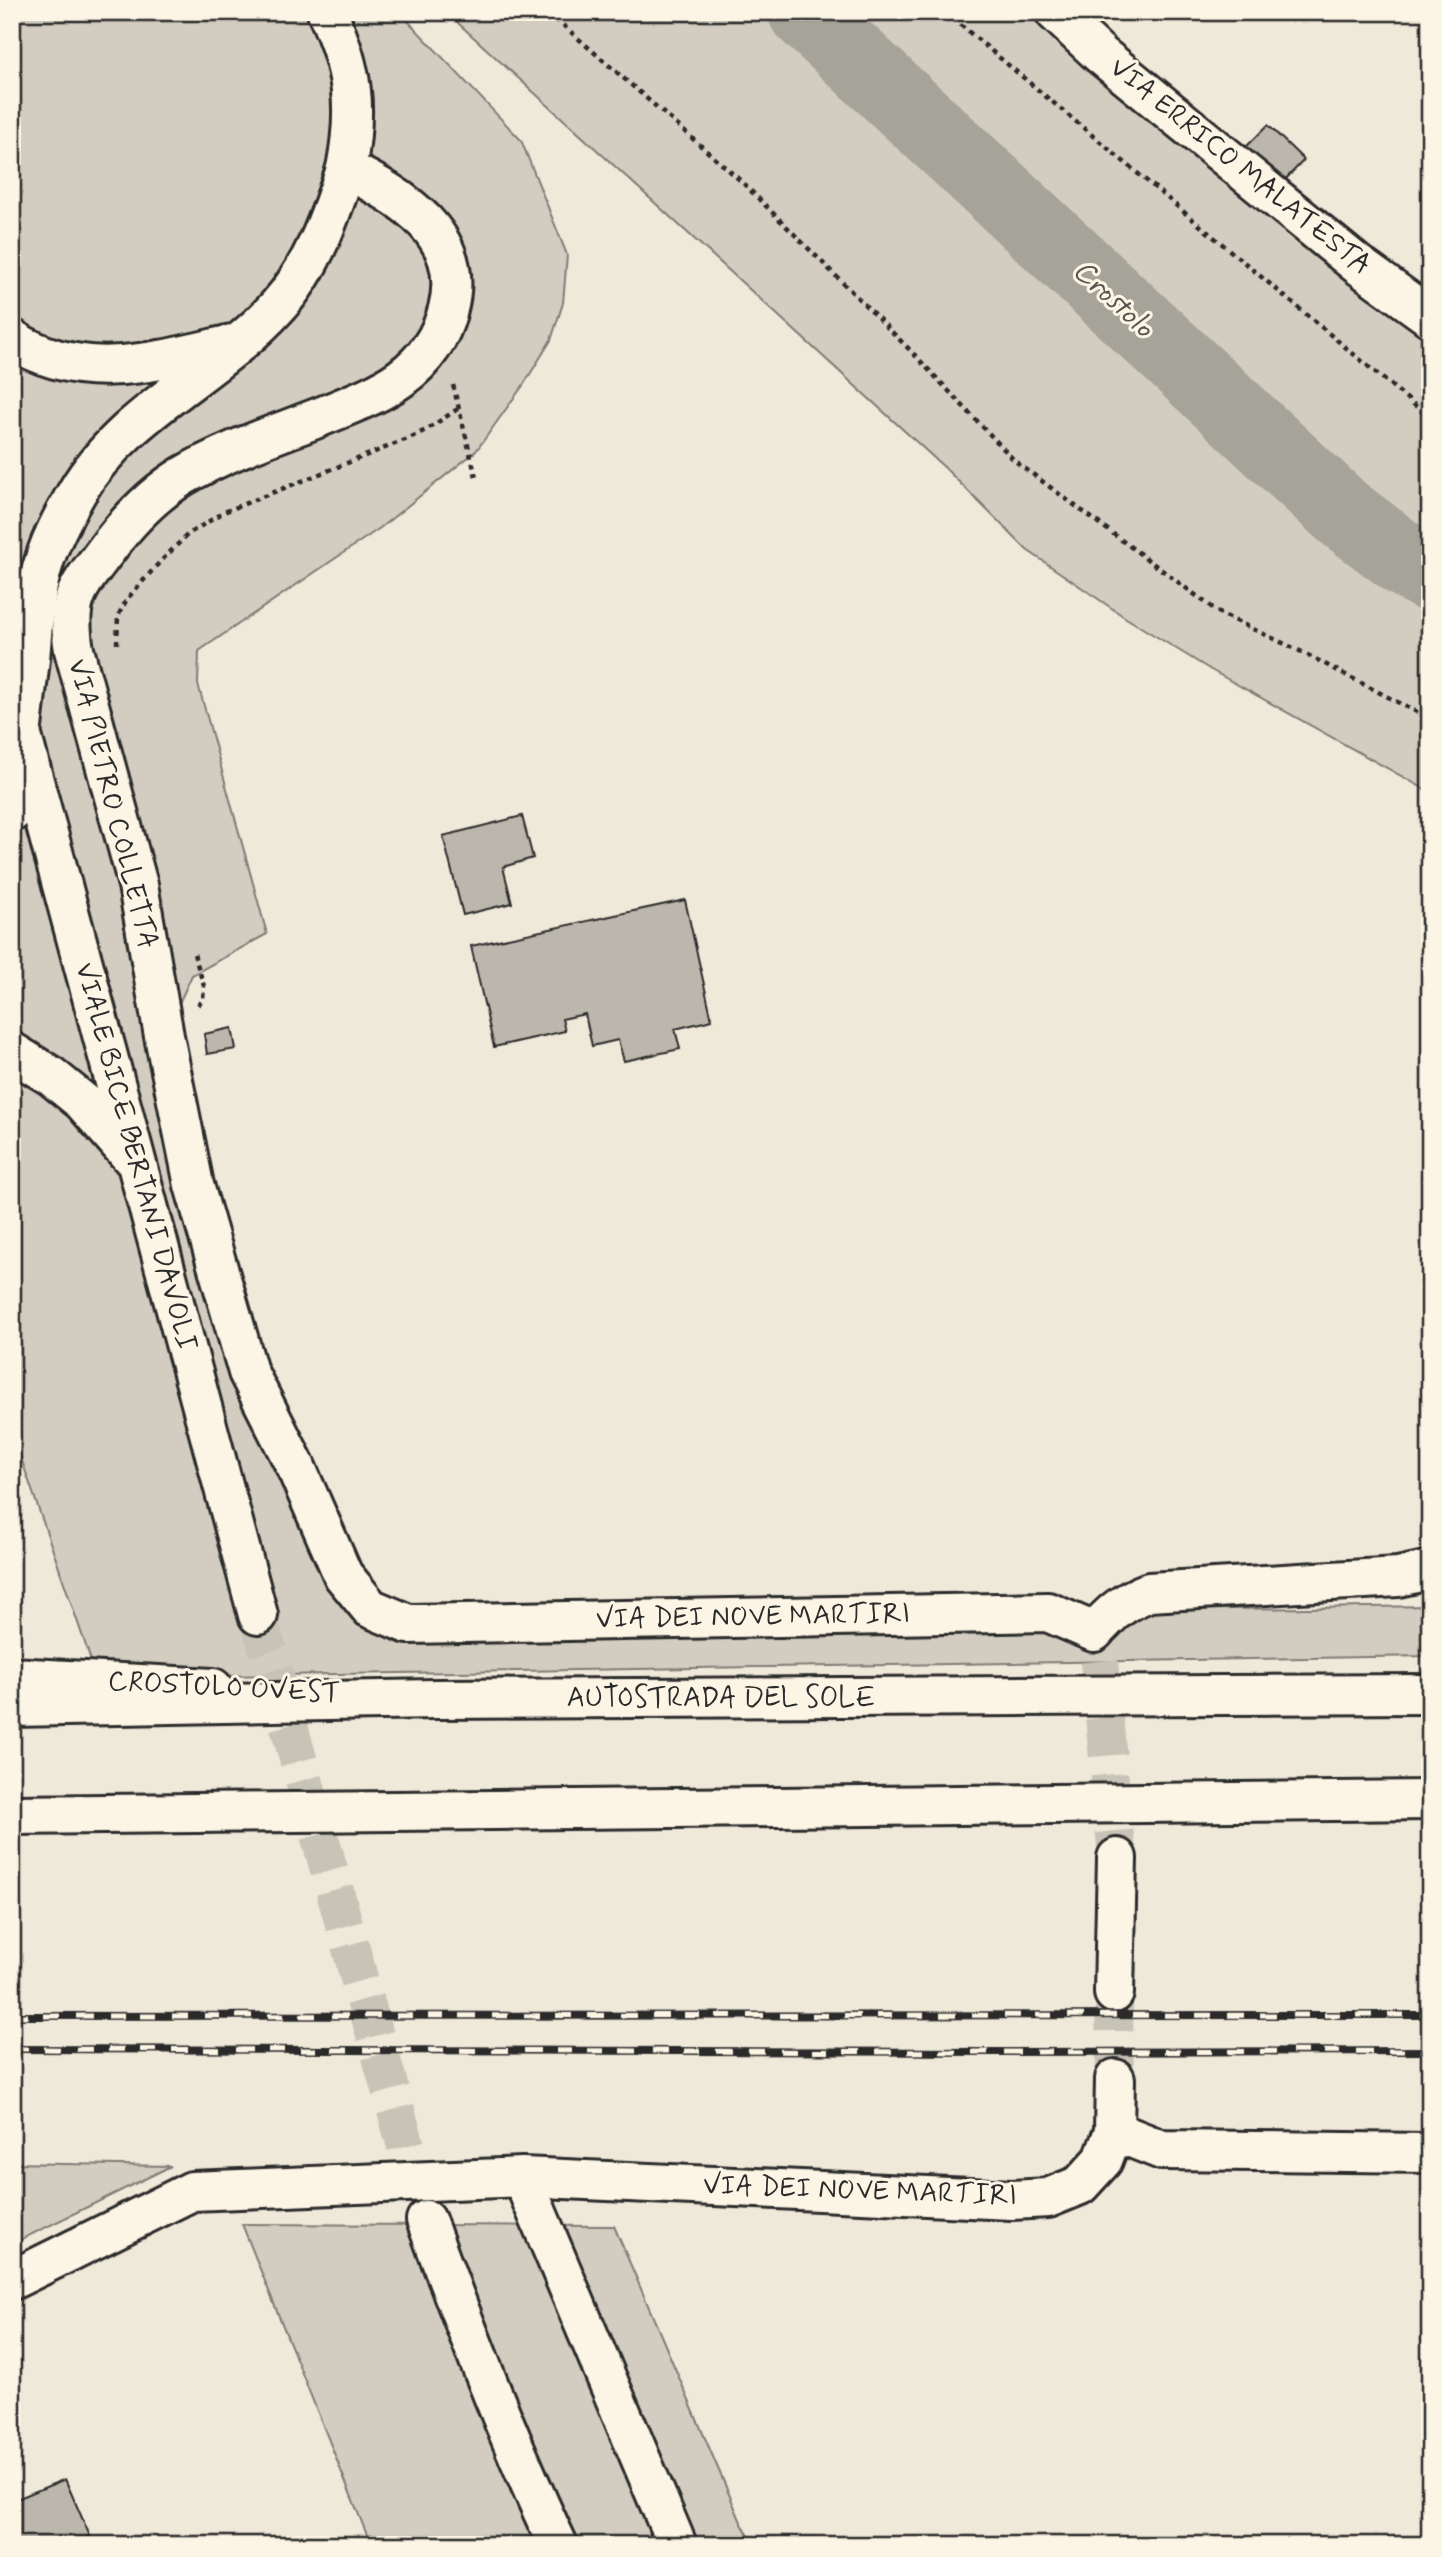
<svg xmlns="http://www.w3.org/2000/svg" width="1442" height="2557" font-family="Mynerve,sans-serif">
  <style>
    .green { fill: #d2cdc0; stroke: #7e7c76; stroke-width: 2 }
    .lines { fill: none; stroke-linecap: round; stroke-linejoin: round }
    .river { stroke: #a6a399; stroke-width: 74 }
    .building { fill: #bcb7ac; stroke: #2b2b2b; stroke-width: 2 }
    .minor-tunnel { stroke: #c8c3b7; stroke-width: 38; stroke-dasharray: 38 19; stroke-linecap: butt }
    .highway-tunnel { stroke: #c8c3b7; stroke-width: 38; stroke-dasharray: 38 19; stroke-linecap: butt }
    .minor-casing { stroke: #2b2b2b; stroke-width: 44 }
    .highway-casing { stroke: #2b2b2b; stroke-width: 44 }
    .path { stroke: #2b2b2b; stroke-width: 4.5; stroke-dasharray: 5 5; stroke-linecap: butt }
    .minor { stroke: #fcf5e5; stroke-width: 38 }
    .highway { stroke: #fcf5e5; stroke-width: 38 }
    .rail-casing { stroke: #2b2b2b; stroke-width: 8 }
    .rail { stroke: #fcf5e5; stroke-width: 5; stroke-dasharray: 16; stroke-linecap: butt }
    .labels { text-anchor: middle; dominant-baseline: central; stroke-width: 6; stroke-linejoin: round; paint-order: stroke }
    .street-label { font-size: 28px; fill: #2b2b2b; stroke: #fcf5e5 }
    .water-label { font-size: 30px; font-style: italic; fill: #565552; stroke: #fcf5e5 }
  </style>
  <rect width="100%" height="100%" fill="#efe9da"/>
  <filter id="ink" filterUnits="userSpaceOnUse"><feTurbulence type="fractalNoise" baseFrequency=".0143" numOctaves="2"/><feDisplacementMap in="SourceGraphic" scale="14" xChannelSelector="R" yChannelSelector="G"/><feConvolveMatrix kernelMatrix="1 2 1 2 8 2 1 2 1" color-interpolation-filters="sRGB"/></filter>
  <g filter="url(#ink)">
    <path class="green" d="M12,12H404L407,20L521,140L567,255L563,303L551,340L524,384L476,451L380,528L199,651L198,684L267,934L192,975L164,1036L248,1372L370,1608L1048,1612L1430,1606V1656L97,1678L12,1432Z
      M446,12H1044L1430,327V792L1211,670L1126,618L1027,550L945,468Z
      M12,2163L171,2166L12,2244Z
      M242,2224L614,2226L741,2522L754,2545H371Z"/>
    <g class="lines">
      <path class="river" d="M805,12L1343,513L1408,562L1430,575"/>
    </g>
    <path class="building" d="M1268,125L1304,160L1280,185L1244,149Z
      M522,816L533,858L503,867L512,903L463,915L443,836Z
      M685,900L712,1020L675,1029L680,1049L624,1061L618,1040L592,1046L585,1014L562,1019L565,1031L494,1047L471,946Z
      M232,1028L236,1049L207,1054L204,1034Z
      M65,2479L90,2536L70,2545H12V2501Z"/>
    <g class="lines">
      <path class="minor-tunnel" d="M1099,1661L1117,1858
        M1114,1993L1115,2079"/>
      <path class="highway-tunnel" d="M258,1615L424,2211"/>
      <defs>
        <path id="minor" d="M327,12C353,69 358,107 346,169C402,197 467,235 448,309C441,338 424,361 401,378C378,395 346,406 320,417C274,435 225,451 183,476C152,495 125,524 104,553C75,591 66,601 74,650L138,885L164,1036L194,1185L248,1372L295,1465L343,1575L370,1608L408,1624L1048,1612L1094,1632
          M1055,12L1101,55L1357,264L1430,317
          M1094,1632C1112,1612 1123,1602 1149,1592L1398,1577L1430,1570
          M12,1677L213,1688
          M1114,1993L1117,1858
          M1114,2131L1162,2150L1430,2153
          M522,2177L677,2545
          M12,2280L192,2191L522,2177L1012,2200L1048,2198L1080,2185L1103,2160L1114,2131L1115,2079"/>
        <path id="highway" d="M12,339C82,385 158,361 232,344
          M12,699L258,1615
          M12,812C18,761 24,710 30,659C33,626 34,591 45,559C52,536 65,513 77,492C123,413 218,373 278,306C313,267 330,217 346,169
          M12,1052L51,1076L83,1102L132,1158
          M12,1707L436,1699L1430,1694
          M12,1815L1430,1800
          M426,2220C466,2330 508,2439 558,2545"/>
      </defs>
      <use href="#minor" class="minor-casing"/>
      <use href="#highway" class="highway-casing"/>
      <path class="path" d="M548,12L741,181L911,351L1015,461L1221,614L1302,652L1430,719
        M945,12L1430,418
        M453,385L476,477
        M117,644L118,616L127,599L159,563L188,534L224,512L405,440L426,430L459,408
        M194,954L204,986L203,999L198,1005"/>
      <use href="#minor" class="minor"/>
      <use href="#highway" class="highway"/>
      <defs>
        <path id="rail" d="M12,2016L1430,2015
          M12,2049L993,2052L1430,2051"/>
      </defs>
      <use href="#rail" class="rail-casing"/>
      <use href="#rail" class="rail"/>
    </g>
  </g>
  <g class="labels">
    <g class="street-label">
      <text transform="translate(1240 167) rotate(39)">VIA ERRICO MALATESTA</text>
      <text transform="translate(112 804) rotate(76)">VIA PIETRO COLLETTA</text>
      <text transform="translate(135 1157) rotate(75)">VIALE BICE BERTANI DAVOLI</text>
      <text transform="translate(753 1617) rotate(-1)">VIA DEI NOVE MARTIRI</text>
      <text transform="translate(224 1688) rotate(3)">CROSTOLO OVEST</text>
      <text x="721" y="1698">AUTOSTRADA DEL SOLE</text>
      <text transform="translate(860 2191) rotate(2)">VIA DEI NOVE MARTIRI</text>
    </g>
    <g class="water-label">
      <text transform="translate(1113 299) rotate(43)">Crostolo</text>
    </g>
  </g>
  <rect width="1442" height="2557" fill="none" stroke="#fcf5e5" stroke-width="42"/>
  <rect x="21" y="21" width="1400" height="2515" fill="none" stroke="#2b2b2b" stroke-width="2.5" filter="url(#ink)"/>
</svg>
